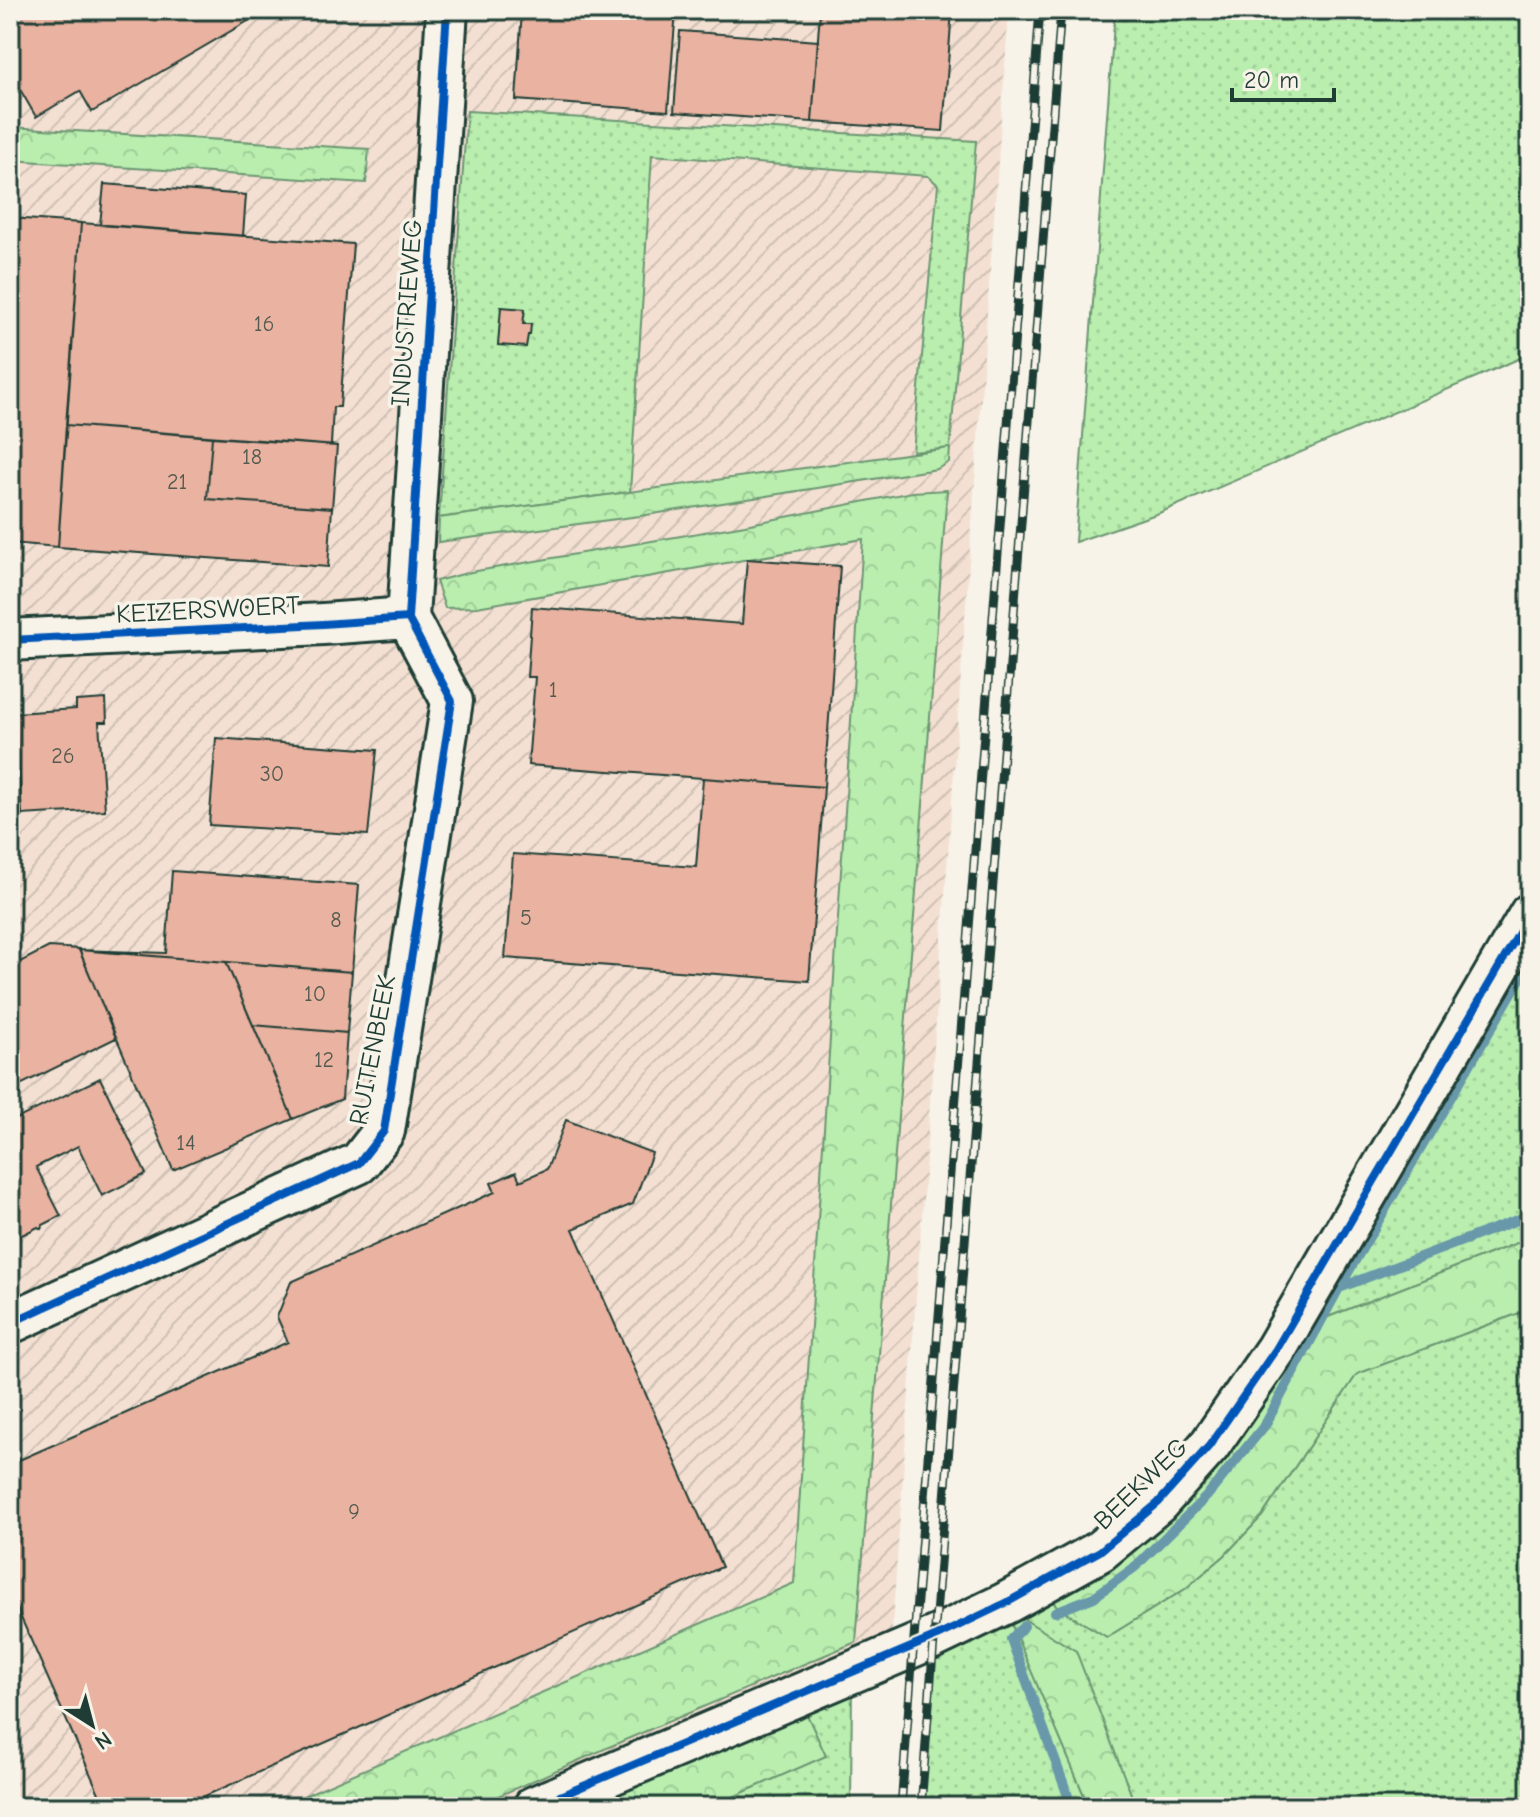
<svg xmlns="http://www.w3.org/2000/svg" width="1540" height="1817" font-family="'Comic Neue',sans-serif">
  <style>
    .industrial { fill: url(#industrial-furrows) }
    .green { fill: url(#green-dots); stroke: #6c9672; stroke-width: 2 }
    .forest { fill: url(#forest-crowns); stroke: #6c9672; stroke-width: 2 }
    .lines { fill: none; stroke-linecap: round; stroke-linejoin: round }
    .stream { stroke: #6898aa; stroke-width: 10 }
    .building { fill: #eab2a0; stroke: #1f3d34; stroke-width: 2 }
    .minor-casing { stroke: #1f3d34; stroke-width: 46 }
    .minor { stroke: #f7f3e8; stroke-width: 40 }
    .rail-casing { stroke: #1f3d34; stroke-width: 9 }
    .rail { stroke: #f7f3e8; stroke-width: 6; stroke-dasharray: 18; stroke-linecap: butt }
    .cycleway-casing { stroke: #f7f3e8; stroke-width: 13 }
    .cycleway { stroke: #0057b8; stroke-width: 8 }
    .labels { text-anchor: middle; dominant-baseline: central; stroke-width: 7; stroke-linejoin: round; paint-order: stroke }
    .number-label { font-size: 22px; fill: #525a4f }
    .street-label { font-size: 26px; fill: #1f3d34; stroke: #f7f3e8 }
  </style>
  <defs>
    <pattern id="industrial-furrows" width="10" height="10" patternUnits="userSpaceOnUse" patternTransform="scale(2)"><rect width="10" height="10" fill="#f3e0d2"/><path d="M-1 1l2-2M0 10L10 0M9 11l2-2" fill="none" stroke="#d0c1b5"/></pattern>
    <pattern id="green-dots" width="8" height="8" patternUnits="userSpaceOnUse" patternTransform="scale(2)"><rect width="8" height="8" fill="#b9eeaf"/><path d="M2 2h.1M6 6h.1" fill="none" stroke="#9fcd97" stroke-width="1.8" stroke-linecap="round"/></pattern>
    <pattern id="forest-crowns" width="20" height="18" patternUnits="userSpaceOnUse" patternTransform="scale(2)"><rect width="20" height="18" fill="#b9eeaf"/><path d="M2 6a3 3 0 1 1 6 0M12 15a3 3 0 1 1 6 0" fill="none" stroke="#9fcd97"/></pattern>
  </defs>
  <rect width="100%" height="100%" fill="#f7f3e8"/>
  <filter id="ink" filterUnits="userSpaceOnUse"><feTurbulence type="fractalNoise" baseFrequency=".0125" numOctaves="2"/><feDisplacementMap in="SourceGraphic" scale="16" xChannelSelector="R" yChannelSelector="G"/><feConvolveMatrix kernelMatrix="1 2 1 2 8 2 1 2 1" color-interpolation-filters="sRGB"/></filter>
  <g filter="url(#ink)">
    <path class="industrial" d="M10,10H1009L891,1642L523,1807H10Z"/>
    <path class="green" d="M1115,10H1530V354L1159,513L1075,542Z
      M467,111L976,141L950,448L913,452L938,185L928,176L652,155L630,492L439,518Z
      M1530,922V1238L1295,1330Z
      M1530,1309V1807H1136L1127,1784L1005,1608L1089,1807H919L931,1643L1039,1590L1107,1637L1185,1589L1224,1556L1262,1516L1357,1374Z
      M852,1682L851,1807H710L825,1756L802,1704Z"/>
    <path class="forest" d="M10,127L369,149L366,183L10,160Z
      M950,448L949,462L937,469L640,516L438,542L439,518Z
      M947,490L933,679L856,1642L625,1740L473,1807H278L794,1583L863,539L477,607L445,608L436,581L471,572L745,525L912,492Z
      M1530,1238V1309L1357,1374L1262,1516L1224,1556L1185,1589L1107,1637L1063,1611L1039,1590L1111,1551L1295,1330Z
      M1004,1607L1076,1651L1136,1807H1089Z
      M802,1704L826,1756L710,1807H565Z"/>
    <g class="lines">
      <path class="stream" d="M1339,1288L1530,1215
        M1055,1612L1094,1597L1135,1567L1206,1497L1265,1425L1339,1288L1530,962
        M1024,1626L1011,1639L1072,1807"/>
    </g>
    <path class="building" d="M10,10H267L92,112L80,91L36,117L10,72Z
      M522,10H676L668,111L516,100Z
      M820,10H952L943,131L812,122Z
      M680,31L818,41L812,122L674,112Z
      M104,184L246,195L243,236L100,225Z
      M10,218L81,223L58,547L10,543Z
      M81,223L353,244L340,407H333L331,445L337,446L66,425Z
      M501,307L525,309L523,324H531L530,335H528L526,347L498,345Z
      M66,425L212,437L207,499L332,508L328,567L58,547Z
      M212,437L337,446L332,508L207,499Z
      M747,559L840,566L824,787L528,765L535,677H527L532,607L742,624Z
      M106,699L107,722H99L105,810L22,815L15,713L76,709V701Z
      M216,738L377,750L368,835L209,825Z
      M703,778L824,787L809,981L505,958L513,854L696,867Z
      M172,871L359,885L352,972L79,950L166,953Z
      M49,947L79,949L116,1038L10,1090V967Z
      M79,950L226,962L293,1119L173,1170Z
      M226,962L352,972L347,1033L253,1025Z
      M253,1025L347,1033L342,1099L293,1119Z
      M100,1078L146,1174L102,1196L78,1146L36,1167L61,1216L43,1225L41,1229L38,1227L10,1241V1122Z
      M566,1120L652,1153L633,1204L573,1229L722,1567L180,1807H105L10,1593V1464L288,1342L277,1317L291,1282L495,1192L491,1183L516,1172L520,1181L547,1169Z"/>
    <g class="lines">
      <defs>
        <path id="minor" d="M408,618L447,10
          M10,640L323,624L408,618
          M10,1323L359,1163L384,1131L452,701L408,618
          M534,1807L935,1637L1006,1603L1100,1551L1158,1503L1209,1446L1276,1349L1530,914"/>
      </defs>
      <use href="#minor" class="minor-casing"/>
      <use href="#minor" class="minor"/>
      <defs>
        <path id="rail" d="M901,1807L1040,10
          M921,1807L1061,10"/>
      </defs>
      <use href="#rail" class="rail-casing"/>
      <use href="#rail" class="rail"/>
      <defs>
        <path id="cycleway" d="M408,618L447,10
          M10,640L323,624L408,618
          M10,1323L359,1163L384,1131L452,701L408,618
          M534,1807L935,1637L1006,1603L1100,1551L1158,1503L1209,1446L1276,1349L1530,914"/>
      </defs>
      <use href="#cycleway" class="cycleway-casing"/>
      <use href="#cycleway" class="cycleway"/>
    </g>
  </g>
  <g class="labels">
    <g class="number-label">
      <text x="264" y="324">16</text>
      <text x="252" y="457">18</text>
      <text x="177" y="482">21</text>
      <text x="553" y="690">1</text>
      <text x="63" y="756">26</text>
      <text x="272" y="774">30</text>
      <text x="526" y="918">5</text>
      <text x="336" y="920">8</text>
      <text x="315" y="994">10</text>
      <text x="324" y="1060">12</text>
      <text x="186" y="1143">14</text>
      <text x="354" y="1512">9</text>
    </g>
    <g class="street-label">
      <text transform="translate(407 313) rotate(-86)">INDUSTRIEWEG</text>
      <text transform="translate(208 610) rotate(-3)">KEIZERSWOERT</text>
      <text transform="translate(373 1050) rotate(-79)">RUITENBEEK</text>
      <text transform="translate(1141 1484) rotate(-44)">BEEKWEG</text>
    </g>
  </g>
  <rect width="1540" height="1817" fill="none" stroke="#f7f3e8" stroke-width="40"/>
  <rect x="20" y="20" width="1500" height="1777" fill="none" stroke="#1f3d34" stroke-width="3" filter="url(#ink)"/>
  <g transform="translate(92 1725) rotate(144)" stroke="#f7f3e8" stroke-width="6" paint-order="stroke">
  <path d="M0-6L14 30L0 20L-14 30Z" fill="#1f3d34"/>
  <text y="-12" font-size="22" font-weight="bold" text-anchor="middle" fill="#1f3d34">N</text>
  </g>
  <path d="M1232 88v12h102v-12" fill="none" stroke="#1f3d34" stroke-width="4"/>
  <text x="1244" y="88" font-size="24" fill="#1f3d34" stroke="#f7f3e8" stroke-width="6" paint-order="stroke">20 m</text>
</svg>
